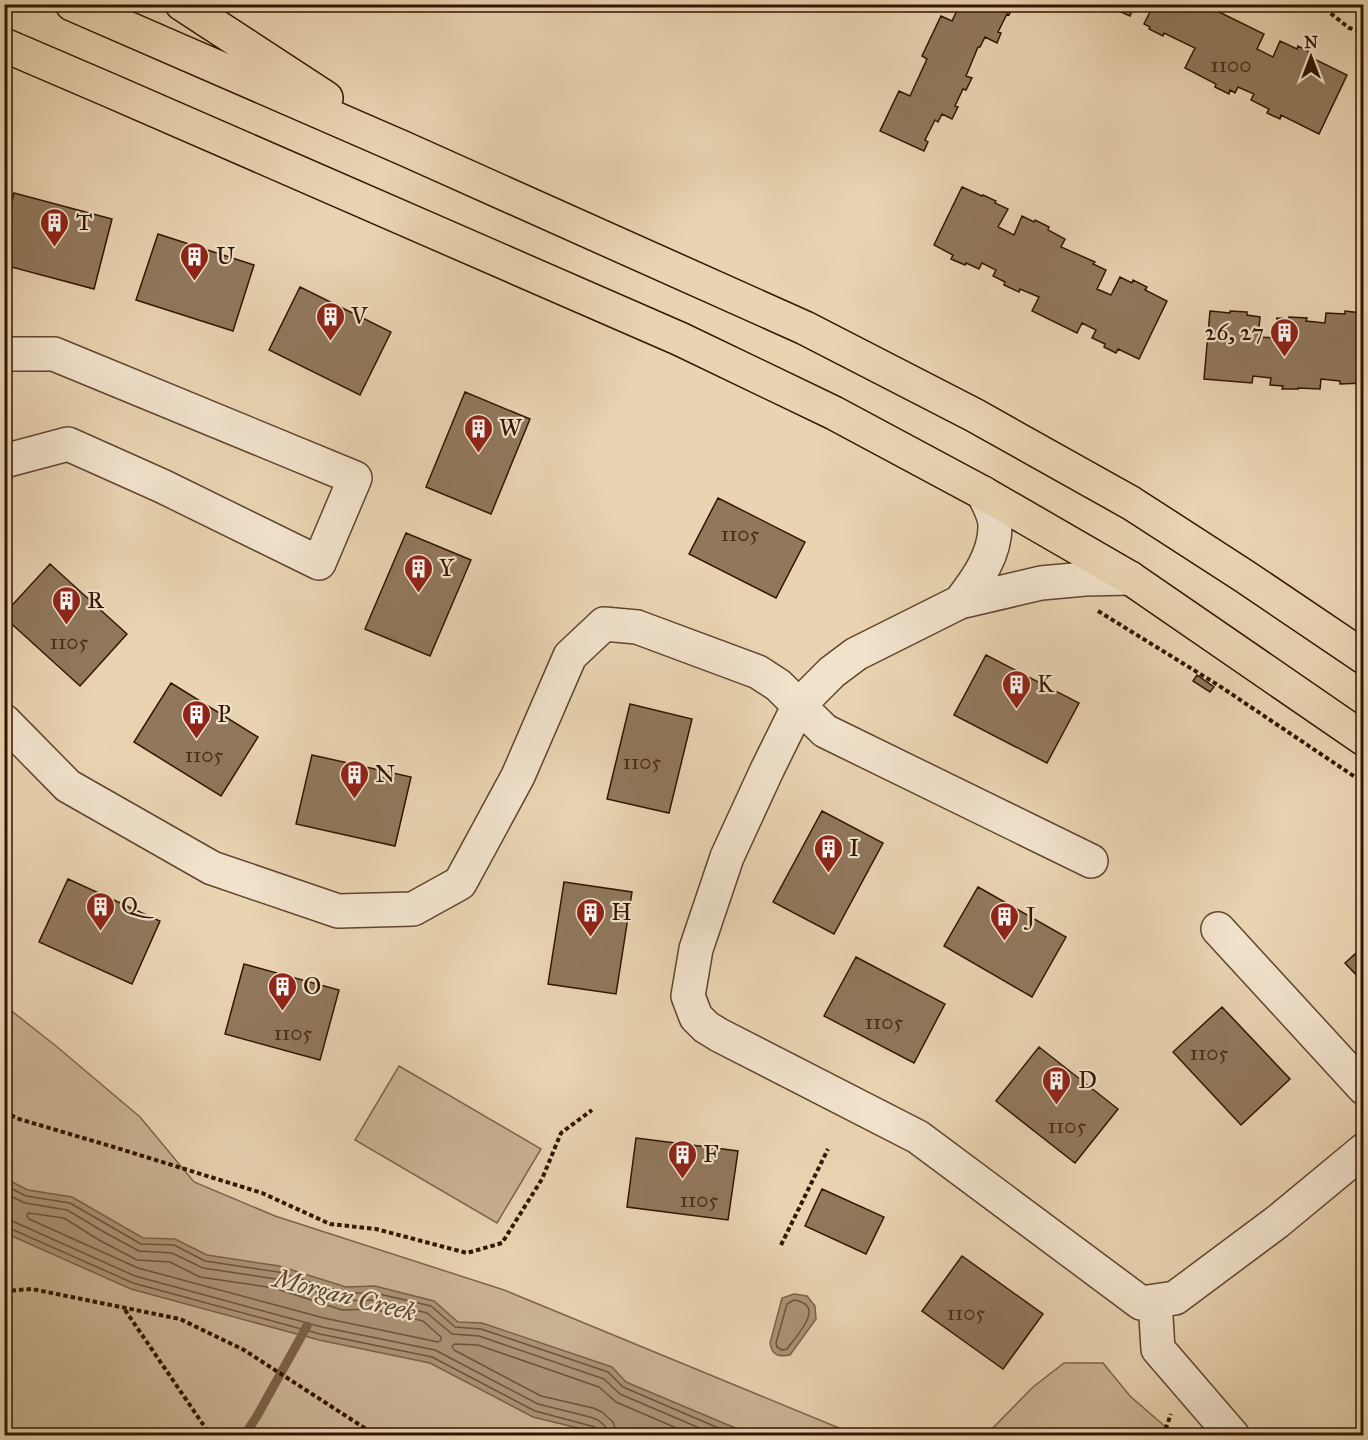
<svg xmlns="http://www.w3.org/2000/svg" width="1368" height="1440" font-family="'IM FELL Great Primer',serif">
  <style>
    .green { fill: #cab393; stroke: #7e644a; stroke-width: 1.5 }
    .water { fill: #ab9375; stroke: #7b6146; stroke-width: 1.5 }
    .lines { fill: none; stroke-linecap: round; stroke-linejoin: round }
    .shore { stroke: #6e543a; stroke-width: 1.5 }
    .stream { stroke: #7b6146; stroke-width: 9 }
    .building { fill: #91785c; stroke: #321600; stroke-width: 1.5 }
    .minor-casing { stroke: #60452c; stroke-width: 36 }
    .highway-casing { stroke: #321600; stroke-width: 36 }
    .path { stroke: #321600; stroke-width: 4; stroke-dasharray: 4.5 3; stroke-linecap: butt }
    .minor { stroke: #f1e2cc; stroke-width: 33 }
    .highway { stroke: #e9d3b1; stroke-width: 33 }
    .labels { text-anchor: middle; dominant-baseline: central; stroke-width: 4.5; stroke-linejoin: round; paint-order: stroke }
    .number-label { font-size: 21px; fill: #4a2e17 }
    .poi-label { font-size: 24px; fill: #321600; stroke: #f1e2cc; text-anchor: start }
    .water-label { font-size: 26px; font-style: italic; fill: #62482f; stroke: #f1e2cc }
  </style>
  <rect width="100%" height="100%" fill="#e9d3b1"/>
  <filter id="stains"><feTurbulence type="fractalNoise" baseFrequency=".00333" numOctaves="4"/><feColorMatrix values="0 0 0 0 .2 0 0 0 0 .09 0 0 0 0 .02 0 0 0 .5 -.17"/></filter>
  <radialGradient id="worn" r=".72"><stop offset=".6" stop-color="#630" stop-opacity="0"/><stop offset="1" stop-color="#630" stop-opacity=".3"/></radialGradient>
  <path class="green" d="M4,1005L56,1046L140,1117L194,1182L275,1216L504,1290L856,1435H5Z
    M399,1066L541,1149L497,1223L355,1140Z
    M1064,1363H1103L1130,1396L1175,1435H986L1033,1387Z"/>
  <path class="water" d="M4,1178L28,1190L72,1197L143,1238L175,1239L207,1255L279,1266L346,1287L375,1286L434,1301L458,1322L482,1323L612,1367L626,1382L752,1435H599L586,1430L533,1417L430,1363L319,1340L131,1289L5,1233Z
    M794,1294L807,1296L815,1306L816,1319L790,1355C779,1357 772,1356 770,1343L782,1298Z"/>
  <g class="lines">
    <path class="shore" d="M4,1185L26,1196L70,1203L141,1244L174,1245L205,1261L278,1272L345,1293H375L431,1306L455,1327L481,1329L608,1372L623,1387L737,1436
      M4,1193L25,1203L67,1210L104,1232L139,1251L172,1253L203,1268L276,1279L344,1301L374,1300L427,1313L452,1334L479,1336L604,1379L620,1394L718,1436
      M28,1213L64,1218L99,1240L137,1260L170,1262L200,1277L274,1288L342,1310L373,1309L423,1321L441,1337V1340L438,1342L324,1318L138,1268L29,1219L27,1216Z
      M4,1220L12,1221L135,1276L322,1327L435,1350L538,1404L590,1417L598,1420L605,1426L607,1436
      M4,1228H9L133,1283L320,1334L432,1357L535,1411L595,1427L599,1431V1436
      M794,1300C827,1305 797,1335 787,1349L782,1350L777,1347L776,1343L787,1304Z
      M616,1436L615,1428L613,1422L602,1412L593,1408L541,1396L454,1350L452,1346L455,1344L478,1345L599,1387L616,1402L695,1436"/>
    <path class="stream" d="M244,1436L257,1416L307,1326"/>
  </g>
  <path class="building" d="M960,4H1014L1009,15L1007,14L998,32L1001,33L997,43L985,37L980,47H978L966,76L972,78L966,90L963,89L955,106L958,107L952,119L942,114L938,122L935,120L925,140L928,142L924,151L880,131L899,91L910,96L927,59L922,56L941,16L952,21Z
    M1135,4L1130,16L1112,8L1111,11L1098,5Z
    M1151,4H1217L1215,10L1264,34L1257,49L1273,57L1280,41L1297,49L1298,46L1312,53L1310,57L1347,75L1319,134L1281,115L1280,119L1267,113L1269,109L1251,100L1254,94L1238,87L1235,93L1230,90L1229,94L1215,87L1216,84L1185,68L1195,48L1164,33L1163,36L1149,29L1150,27L1144,24L1153,6Z
    M962,187L982,196L983,195L996,201L995,203L1008,209L998,227L1014,235L1022,216L1034,222L1035,220L1049,227L1048,230L1065,239L1061,247L1095,262L1093,264L1106,270L1097,289L1111,295L1120,277L1132,283L1133,280L1147,287L1145,290L1167,301L1139,359L1118,349L1116,353L1104,347L1105,344L1092,338L1096,330L1082,323L1077,333L1032,311L1039,297L1020,289L1019,292L1004,285L1005,282L993,276L996,270L982,263L979,269L966,263L965,265L951,259L953,255L934,245Z
    M14,193L112,219L94,289L4,265V228Z
    M158,234L254,265L233,331L136,300Z
    M300,287L391,332L360,395L269,350Z
    M1210,311L1230,313V311L1247,312V315L1260,317L1258,337L1276,338L1277,318L1289,319V317L1307,318L1306,321L1325,323L1326,313L1345,314V311L1362,313L1364,383L1340,384V381L1321,379L1320,389L1298,388V389H1282L1283,386L1270,385L1271,378L1253,376L1252,383L1204,379Z
    M465,392L530,419L491,514L426,487Z
    M718,498L805,542L776,598L689,554Z
    M406,533L471,560L430,656L365,629Z
    M50,564L127,634L80,686L4,617V614Z
    M986,655L1079,703L1047,763L954,715Z
    M1197,675L1214,687L1210,692L1193,681Z
    M171,683L258,737L221,796L134,742Z
    M630,704L692,719L669,813L607,799Z
    M312,755L411,777L395,846L296,824Z
    M822,811L883,843L834,934L773,902Z
    M68,879L160,921L132,984L39,942Z
    M564,882L632,892L616,994L548,984Z
    M978,887L1066,937L1032,997L944,946Z
    M1364,946V983L1345,963Z
    M856,957L945,1004L914,1063L824,1016Z
    M244,964L339,990L320,1060L225,1034Z
    M1222,1007L1290,1079L1241,1125L1173,1052Z
    M1039,1047L1118,1109L1075,1163L996,1101Z
    M636,1138L738,1151L728,1220L627,1207Z
    M822,1189L884,1217L866,1254L805,1226Z
    M962,1256L1043,1314L1003,1369L922,1311Z"/>
  <g class="lines">
    <defs>
      <path id="minor" d="M4,354H54L355,478L319,563L162,486L68,444L4,461
        M1130,578L1085,579L1041,583L960,602L856,654L832,672L799,705L767,770L727,857L696,949L688,996L696,1017L706,1027L719,1035L918,1137L1141,1303L1175,1298L1277,1222L1364,1150
        M960,602C977,580 996,554 995,524C994,513 988,503 983,493
        M4,721L68,786L212,868L338,911L413,909L460,883L518,776L570,656L604,624L637,627L758,672L778,685L825,731L1091,861
        M1218,929L1364,1088
        M1155,1301L1158,1349L1233,1436"/>
      <path id="highway" d="M72,4L403,148L805,328L974,415L1131,503L1244,576L1364,657
        M182,4L326,98
        M4,45L109,90L680,339L834,413L983,493L1130,578L1364,739"/>
    </defs>
    <use href="#minor" class="minor-casing"/>
    <use href="#highway" class="highway-casing"/>
    <path class="path" d="M1319,4L1349,28L1364,32
      M1098,611L1218,685L1364,783
      M4,1112L19,1119L117,1148L262,1193L330,1224L376,1229L467,1253L502,1243L542,1179L561,1133L592,1110
      M781,1245L828,1149
      M4,1291L32,1289L180,1319L244,1350L377,1436
      M125,1310L211,1436
      M1163,1436L1171,1414"/>
    <use href="#minor" class="minor"/>
    <use href="#highway" class="highway"/>
  </g>
  <defs>
    <symbol id="building-pin" viewBox="-11 -11 22 30"><path d="M0 17L-7.5 6A9.5 9.5 0 1 1 7.5 6Z" fill="#8f2418" stroke="#f1e2cc"/><path d="M-4-6H4V6H1V3H-1V6H-4ZM-2.5-4.3h1.7v1.8h-1.7ZM.8-4.3h1.7v1.8H.8ZM-2.5-1h1.7V.8h-1.7ZM.8-1h1.7V.8H.8Z" fill="#fff"/></symbol>
  </defs>
  <g fill-rule="evenodd">
    <use href="#building-pin" x="38" y="206" width="33" height="45"/>
    <use href="#building-pin" x="178" y="240" width="33" height="45"/>
    <use href="#building-pin" x="314" y="300" width="33" height="45"/>
    <use href="#building-pin" x="1268" y="316" width="33" height="45"/>
    <use href="#building-pin" x="462" y="412" width="33" height="45"/>
    <use href="#building-pin" x="402" y="552" width="33" height="45"/>
    <use href="#building-pin" x="50" y="584" width="33" height="45"/>
    <use href="#building-pin" x="1000" y="668" width="33" height="45"/>
    <use href="#building-pin" x="180" y="698" width="33" height="45"/>
    <use href="#building-pin" x="338" y="758" width="33" height="45"/>
    <use href="#building-pin" x="812" y="832" width="33" height="45"/>
    <use href="#building-pin" x="84" y="890" width="33" height="45"/>
    <use href="#building-pin" x="574" y="896" width="33" height="45"/>
    <use href="#building-pin" x="988" y="900" width="33" height="45"/>
    <use href="#building-pin" x="266" y="970" width="33" height="45"/>
    <use href="#building-pin" x="1040" y="1064" width="33" height="45"/>
    <use href="#building-pin" x="666" y="1138" width="33" height="45"/>
  </g>
  <g class="labels">
    <g class="number-label">
      <text x="1231" y="65">1100</text>
      <text x="740" y="534">1105</text>
      <text x="69" y="642">1105</text>
      <text x="204" y="755">1105</text>
      <text x="642" y="762">1105</text>
      <text x="884" y="1022">1105</text>
      <text x="293" y="1033">1105</text>
      <text x="1209" y="1053">1105</text>
      <text x="1067" y="1126">1105</text>
      <text x="699" y="1200">1105</text>
      <text x="966" y="1313">1105</text>
    </g>
    <g class="poi-label">
      <text x="76" y="222">T</text>
      <text x="216" y="256">U</text>
      <text x="351" y="316">V</text>
      <text x="1264" y="332" text-anchor="end">26, 27</text>
      <text x="499" y="428">W</text>
      <text x="439" y="568">Y</text>
      <text x="87" y="600">R</text>
      <text x="1037" y="684">K</text>
      <text x="217" y="714">P</text>
      <text x="375" y="774">N</text>
      <text x="849" y="848">I</text>
      <text x="121" y="906">Q</text>
      <text x="611" y="912">H</text>
      <text x="1026" y="916">J</text>
      <text x="303" y="986">O</text>
      <text x="1078" y="1080">D</text>
      <text x="703" y="1154">F</text>
    </g>
    <g class="water-label">
      <text transform="translate(345 1295) rotate(14)">Morgan Creek</text>
    </g>
  </g>
  <rect width="1368" height="1440" fill="none" stroke="#e9d3b1" stroke-width="24"/>
  <rect x="6" y="6" width="1356" height="1428" fill="none" stroke="#321600" stroke-width="3"/>
  <rect x="12" y="12" width="1344" height="1416" fill="none" stroke="#321600" stroke-width="1.5"/>
  <g transform="translate(1311 57)" stroke="#f1e2cc" stroke-width="4.5" paint-order="stroke">
  <path d="M0-4.5L10 22L0 15L-10 22Z" fill="#321600"/>
  <text y="-9" font-size="16" font-weight="bold" text-anchor="middle" fill="#321600">N</text>
  </g>
  <rect width="100%" height="100%" filter="url(#stains)"/>
  <rect width="100%" height="100%" fill="url(#worn)"/>
</svg>
